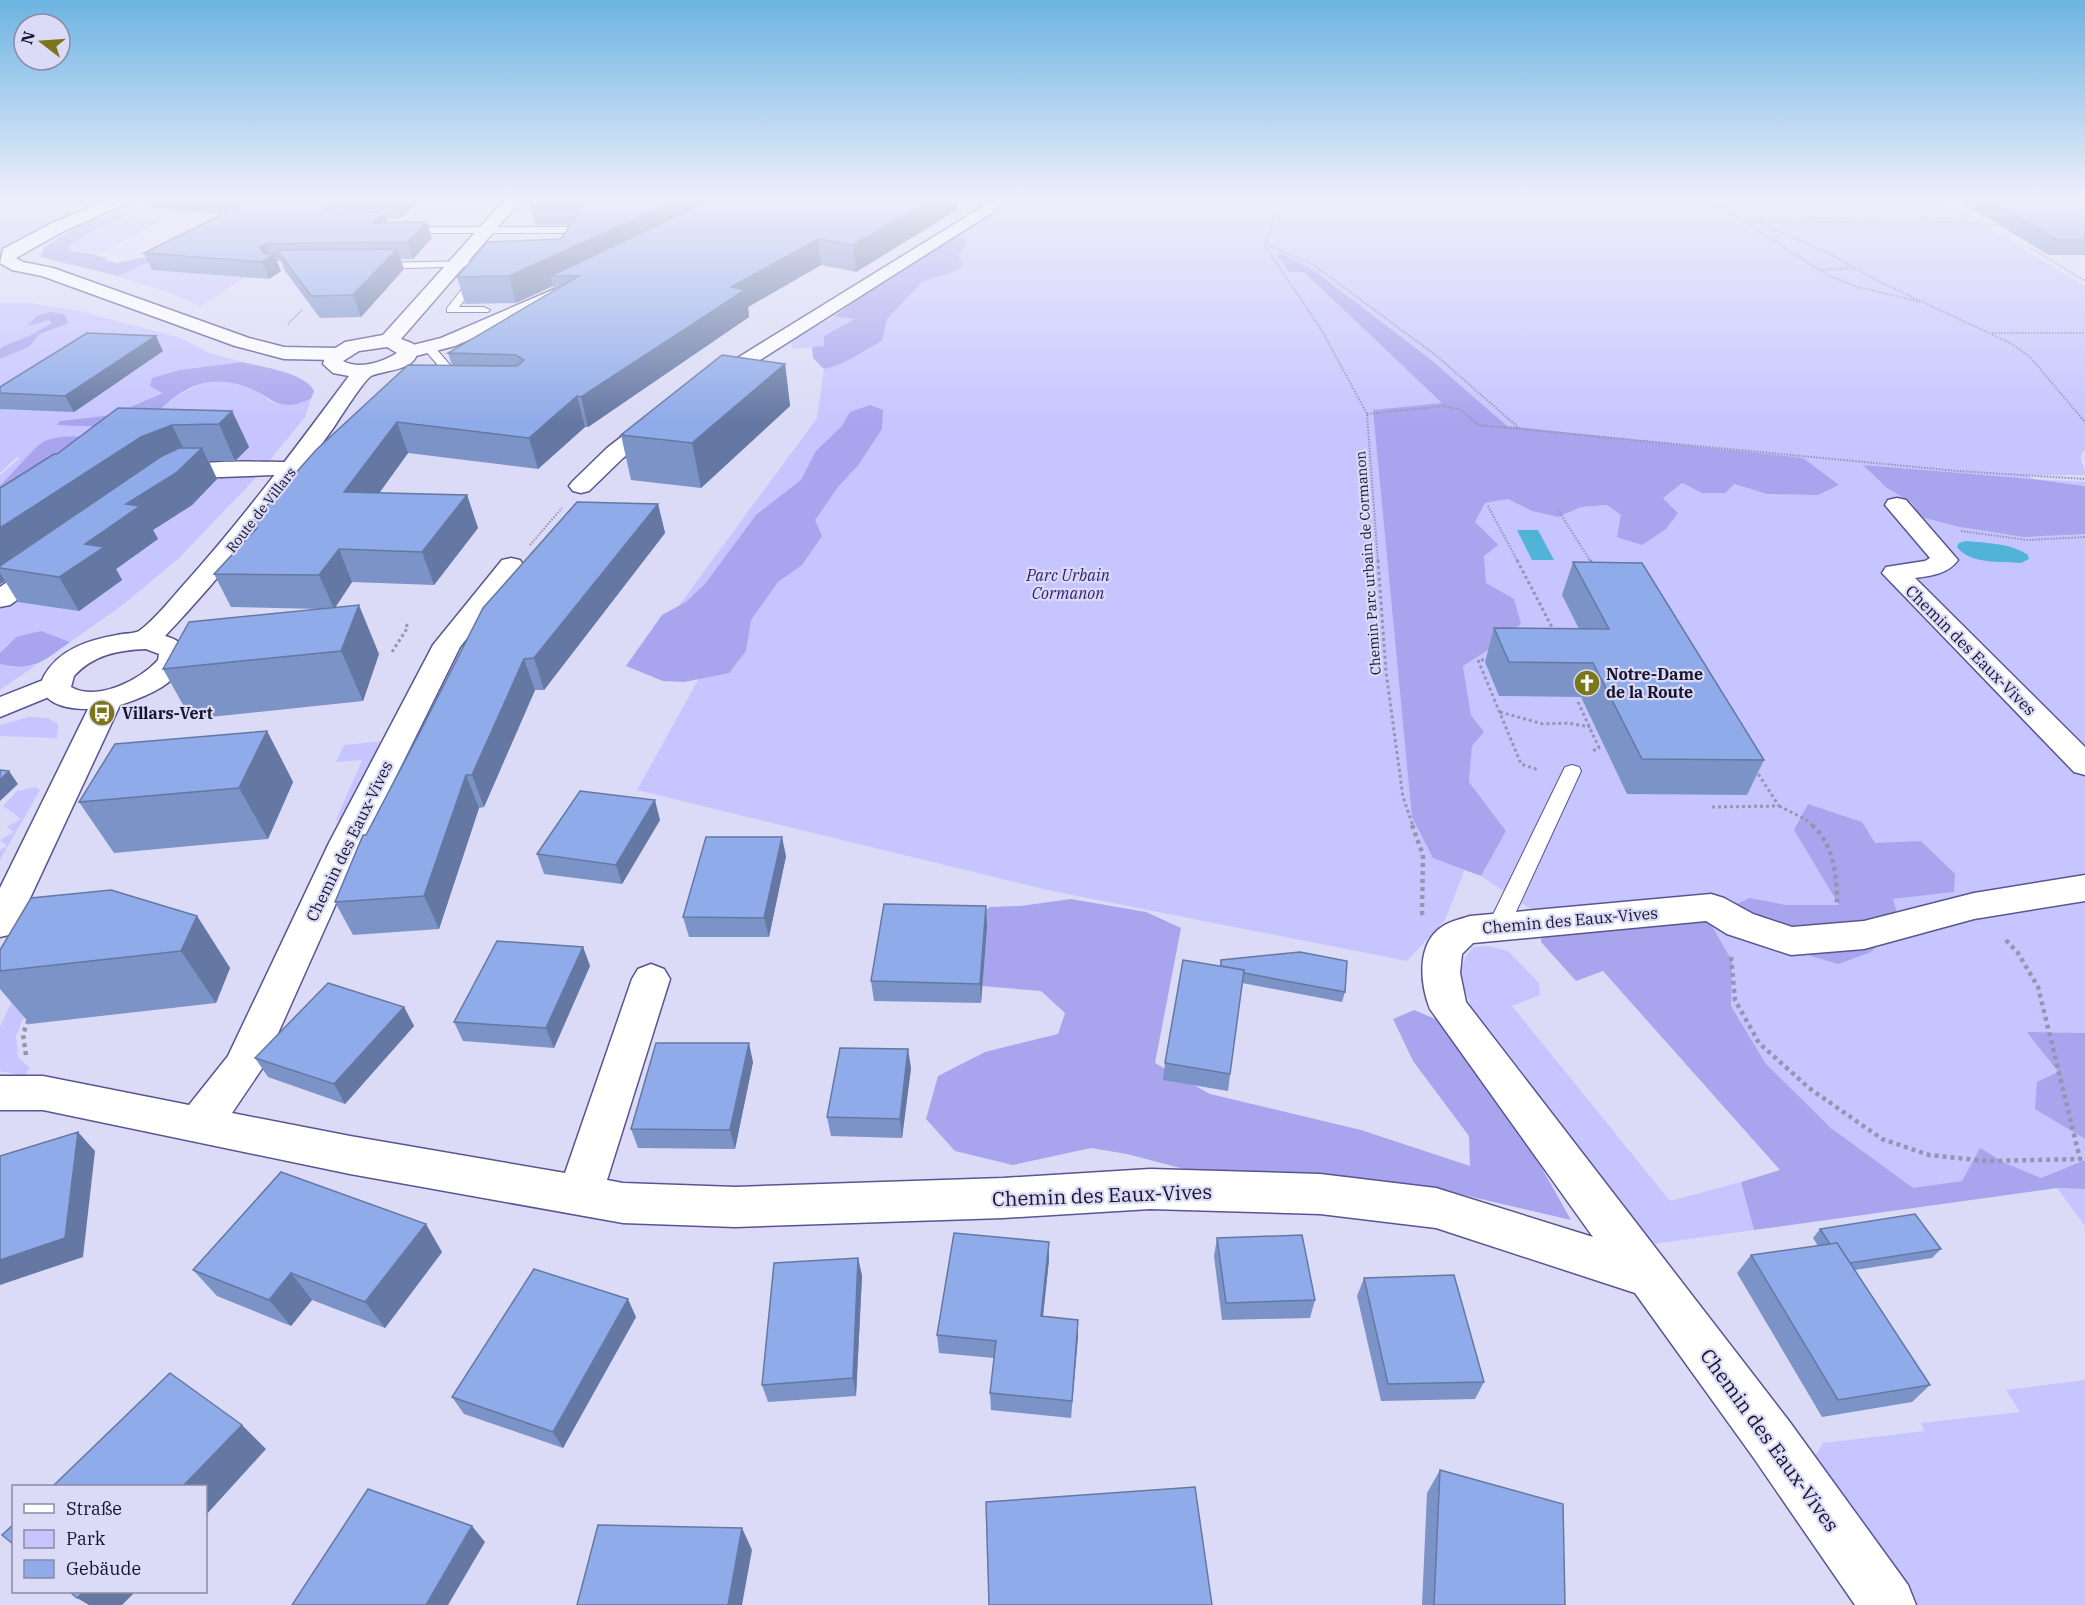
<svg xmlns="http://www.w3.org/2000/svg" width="2085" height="1605" font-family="'IBM Plex Serif',serif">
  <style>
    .green { fill: #c6c5ff; fill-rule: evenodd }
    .forest { fill: #a8a4ee }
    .water { fill: #52b3d8 }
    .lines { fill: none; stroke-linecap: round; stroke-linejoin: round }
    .lane-casing { stroke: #595590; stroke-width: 2 }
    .street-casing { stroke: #595590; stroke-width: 3 }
    .secondary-casing { stroke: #595590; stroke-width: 3 }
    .path-far2 { stroke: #9595af; stroke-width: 2; stroke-dasharray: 1.5 1.5; stroke-linecap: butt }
    .path-far1 { stroke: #9595af; stroke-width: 3; stroke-dasharray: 3 3; stroke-linecap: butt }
    .path { stroke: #9595af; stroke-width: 4.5; stroke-dasharray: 4 4; stroke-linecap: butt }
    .lane { fill: #fff; fill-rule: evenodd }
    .street { fill: #fff; fill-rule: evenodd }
    .secondary { fill: #fff; fill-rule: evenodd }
    .wall { fill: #7c93c8 }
    .shaded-wall { fill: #6578a3 }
    .building { fill: #90abe9; stroke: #6578a3; stroke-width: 1.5 }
    .labels { text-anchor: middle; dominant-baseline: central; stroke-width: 4.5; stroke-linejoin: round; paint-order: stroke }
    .far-street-label { font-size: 14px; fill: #16142d; stroke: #dbdbf7 }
    .park-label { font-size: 16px; font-style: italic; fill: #2f1d70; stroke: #dbdbf7 }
    .street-label { font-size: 16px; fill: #16142d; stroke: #dbdbf7 }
    .poi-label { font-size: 16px; font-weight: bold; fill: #16142d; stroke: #dbdbf7; text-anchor: start }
    .near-street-label { font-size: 20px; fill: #16142d; stroke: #dbdbf7 }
  </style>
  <rect width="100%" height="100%" fill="#dbdbf7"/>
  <path class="green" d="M0,197H102L74,208L83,211L0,252Z
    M368,197L201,306L166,291L118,276L238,220Z
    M1011,197H1938L2085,286V449C2076,459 2085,464 2085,475H2028L2032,479L2085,482V487L1887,488L1913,503L2064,534H2085V1063L2065,1032L2038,1033L2043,1053L2058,1073L2060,1123L2085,1139V1160L2041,1178L2005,1163L1980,1149L1962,1181L1913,1189L1831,1128L1766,1064L1731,1006L1732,961L1544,918L1481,876L1506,831L1469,782L1472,746L1484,732L1471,715L1463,666L1493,647L1513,599L1486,584L1484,556L1475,522L1485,503L1508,499L1532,511L1558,517L1581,507L1607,505L1621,515L1678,513L1663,498L1682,483L1702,493L1733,484L1767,494L1818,495L1839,485L1494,426L1453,404L1433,858L1465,869L1445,920L1407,961L1052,891L637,790L703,671L635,665L817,418L824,369C846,365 862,351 882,341L887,319L922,282L958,270L963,264L958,255L956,233ZM1794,830L1875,844L1922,841L1954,892L1893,899L1781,947L1750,898L1786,905L1840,906Z
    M114,218L162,219L104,252L54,250Z
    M0,303H32L79,311L181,338L210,353L242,362L180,370L162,392L112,415L60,421L58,425L101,427L94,437L42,443L15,473L0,485V475L20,458L17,457L0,473V359L30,346L40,334L69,323L64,314C49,312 39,313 28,325L49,320L52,323L29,336L0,349Z
    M834,316L856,319L825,336L824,346L793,349L791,341Z
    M213,380L234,383L258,391L271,402L289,405L311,399L305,417L252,482L179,558L124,604L70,642L41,631L9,643L0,653V522L153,417C170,399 189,387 213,380Z
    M0,664L13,667L35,666L0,690Z
    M29,717L48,718L58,724L57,738L0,736V725Z
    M385,741L343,818L336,820L362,760L336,762L344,745Z
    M35,787L40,790L0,860V850L7,846L0,840L14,832L7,827L21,819L3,806L17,791Z
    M1488,946L1508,951L1539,983L1540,995L1512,1006L1670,1201L1741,1182L1754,1230L1653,1244L1474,1013L1459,977L1466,956L1474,947Z
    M33,955L27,1010L16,1036L18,1057L30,1068L24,1076L0,1071V1027Z
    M2057,1188L2085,1189V1226Z
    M2085,1380V1605H1916L1814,1458L1823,1443L1924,1431L1921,1423L2020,1412L2006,1390Z"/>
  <path class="forest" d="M119,214L128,215L99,227L69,245V251L94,254L108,261L117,263L148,256L159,257L118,276L41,257L44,248C67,231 90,219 119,214Z
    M956,233L968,242L958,255L963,264L958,270L922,282L887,319L882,341C862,351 846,365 824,369L813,358L812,347L824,346V336L855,319L834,316Z
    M1279,252L1313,270L1430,359L1507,426L1803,458L1839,485L1818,495L1767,494L1734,484L1725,493H1702L1682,483L1663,498L1678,513L1666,529L1642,545L1617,537L1621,515L1607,505L1581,507L1558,517L1532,511L1508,499L1485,503L1475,522L1498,545L1484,556L1486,583L1514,599L1521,624L1493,647L1463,666L1471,715L1484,732L1472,746L1469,782L1506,831L1481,876L1433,858L1412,817L1373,410L1442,403L1304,272H1289L1278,257Z
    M50,312L64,314L69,323L40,334L30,346L0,359V349L4,346L29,336L52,323L49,320L27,326L37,316Z
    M242,362C261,367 305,372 314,391L311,399C304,401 296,405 289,405C275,405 267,396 256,391C213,371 184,384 153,417L0,522V485C12,475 34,447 43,442C59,434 78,437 94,437L100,427L57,425L60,421L112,415L162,393L150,386L152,378L180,370Z
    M870,405L883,410L882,429L859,464L838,487L815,520L822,536L802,565L778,582L751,620L746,651L729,673L684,682L663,681L626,666L662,615L686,602L705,584L756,515L801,480L816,451L842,426L850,412Z
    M1863,465L2032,479L2083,486L2085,487V534L2024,537L1960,527L1921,517L1912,503L1887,488Z
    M41,631L70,642C43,661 35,672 0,664V653L16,637Z
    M1808,804L1862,822L1875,843L1921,841L1955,874L1954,892L1893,899L1900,923L1871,952L1838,964L1781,947L1742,915L1737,904L1750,898L1786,905H1839L1794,830Z
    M1071,899L1146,912L1181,928L1155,1063L1210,1094L1361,1130L1470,1166L1469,1136L1413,1061L1393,1019L1414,1010L1440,1021L1530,1147L1571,1220L1425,1186L1260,1172L1215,1177L1127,1154L1091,1148L1013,1165L955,1151L926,1119L938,1076L985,1052L1058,1034L1065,1013L1041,991L982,986L987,926L981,915L990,907L1020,906Z
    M1706,916L1732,961L1731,1006L1766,1064L1831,1128L1913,1188L1962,1181L1980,1148L2005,1163L2041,1178L2085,1160V1189L2057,1188L1754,1230L1741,1182L1780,1170L1603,971L1576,981L1541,942L1544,918Z
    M2027,1032L2085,1033V1139L2035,1109L2037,1082L2058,1072Z"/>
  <path class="water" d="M1517,530H1538L1554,560H1532Z
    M1966,541C1986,543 2011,543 2028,555L2029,559L2021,563C2002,561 1970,565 1957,547L1959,543Z"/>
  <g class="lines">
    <defs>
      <path id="lane" d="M999,197L1008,199L993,209H987V205Z
        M405,221L427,227H582L587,230L581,240L577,241L572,238L575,233H427L402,226V222Z
        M471,261L476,264L475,266L378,269L373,266L378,263Z
        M479,272L484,275L459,307H484L490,310L488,312H447V308L475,273Z
        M428,343L432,344L450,365L422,385L416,381L418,378L437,364L422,347Z
        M1572,765L1579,767L1581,771L1509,927L1506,933L1498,935L1490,933L1487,927L1563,771L1565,767Z"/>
      <path id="street" d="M115,197H137L135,200L64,231L16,258L23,262L53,268L249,338L284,347L336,348L343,350L346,354L343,358L336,360L284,359L235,346L42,276L12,270L0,263L3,249L52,223Z
        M990,202L998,207L996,210L719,386L712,388L705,386L702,382L705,378Z
        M557,288L564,290L566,294L564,298L455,346L408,358L401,356L398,352L401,348L441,338Z
        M660,411L668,413L671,418L668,423L623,458L589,491L581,493L573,491L569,486L573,481L607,448L652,413Z
        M293,462L301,464L305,469L301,474L194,478L171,487L163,485L159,480C177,455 263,463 293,462Z
        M1897,498L1906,500L1958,560C1948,574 1931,576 1915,578L2085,747V775L2074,772L1882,573L1886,567L1925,561L1930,558L1885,505L1888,500Z
        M47,558L56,560L60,566L56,572L10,605L0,607V587L38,560Z
        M511,558L520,560L524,566L460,647L363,843L263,1067L232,1113L350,1136L565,1173L632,979L638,969L651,964L664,969L670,979L607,1180L623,1183L735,1187L1003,1178L1150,1169L1320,1174L1436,1188L1593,1237L1430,1009C1420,984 1416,943 1443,926C1451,921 1461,919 1470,916L1711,894L1724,898L1753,914L1792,927L1864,921L1974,893L2085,875V901L1974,919L1864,949L1791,955L1727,934L1706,921L1473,943L1462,954L1460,973L1466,1002L1789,1421L1908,1585L1916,1605H1855L1753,1457L1635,1293L1436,1228L1320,1214L1150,1209L1003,1218L735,1227L623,1223L350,1174L43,1110H0V1076H43L189,1105L228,1056L329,843L433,645L502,560Z
        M56,675L66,678L71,684L66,690L0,717V697Z"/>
      <path id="secondary" d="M507,197H524L401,339C408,342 418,343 417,352C416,371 383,370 371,376C364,380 340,418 334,427C281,500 227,571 165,636C176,639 182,643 188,653C184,682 145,697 120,705L18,924L13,934L0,937V888L88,709C75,709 55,707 46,696C40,689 40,684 44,676C59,649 89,640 117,635C124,633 134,634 139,631C156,619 173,596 187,581C245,516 297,446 349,376L333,373L323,364L326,354L345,342L383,335ZM387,347L397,353C383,362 359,370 343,361L359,351ZM146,649L159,654L158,660C140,680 97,702 71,687L74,676C93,655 118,650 146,649Z"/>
    </defs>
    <use href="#lane" class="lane-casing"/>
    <use href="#street" class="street-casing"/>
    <use href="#secondary" class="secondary-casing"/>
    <path class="path-far2" d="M1281,197L1265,246L1321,329L1367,414L1378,562
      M1692,197L1735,216L1829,276L1858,287L1921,302
      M1699,197L1827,252L1876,280L2012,344L2030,357L2085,422
      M1753,219C1836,226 1920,216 2003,226
      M1265,243L1315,266L1438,357L1520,429L1958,471L2085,479
      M2031,248L2085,281
      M96,259L107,258
      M1819,270L1853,268
      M288,324L303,309
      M1992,333H2085
      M1367,414L1445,406L1461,410L1478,425L1519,429
      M1488,506L1518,562
      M1558,510L1591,562
      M1961,531L2027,540L2085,537
      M530,545L562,508"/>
    <path class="path-far1" d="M1378,560L1386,672L1403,797L1413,826
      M1517,560L1554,631
      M1590,560L1594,567
      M392,652L408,627L404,622
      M1490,660H1478L1521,764L1539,770
      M1578,702L1599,748L1592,751
      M1500,712L1543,724L1568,723L1590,727
      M1779,806L1805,819L1813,826
      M1712,807L1779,806L1755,769"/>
    <path class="path" d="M1412,825L1423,855L1422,913L1424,916
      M1812,825C1834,845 1837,875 1837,903
      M1731,957L1735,1000L1759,1043L1809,1088L1882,1139L1929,1155L1986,1161L2080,1159L2038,987L2018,953L2003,937
      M26,1055L23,1034L29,1019"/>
    <use href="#lane" class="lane"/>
    <use href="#street" class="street"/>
    <use href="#secondary" class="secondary"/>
  </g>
  <path class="wall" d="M148,197H422L401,218H387L388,223L432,238L413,259H400L404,269L361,317L320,318L285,271L281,261H276L281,271L269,279L152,270L144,253L224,214L153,209Z
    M531,197L957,210L856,272L821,265L748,307L749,317L588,427H585L538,469L408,453L379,493L467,495L478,528L434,585L352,582L335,608L379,654L363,701L191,719L163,669L320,609L231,607L214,574L251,535L247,528L452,365L448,353L554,290L553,286L516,303L465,304L457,277L561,239L571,225H535L528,200Z
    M1953,197H2085V255H2049Z
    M163,351L74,412L0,409V387Z
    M785,364L790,406L701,488L631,480L621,435Z
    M118,408L232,411L249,447L235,461H209L217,479L192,505L153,530L158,539L116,569L122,580L79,611L18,602L5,581L0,584V488L57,454Z
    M658,504L665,533L544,690H535L484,807L479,808L439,929L353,935L335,902L366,835Z
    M1573,562L1764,760L1747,795L1627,794L1581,697L1499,696L1485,662L1494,628L1579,629L1562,595Z
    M267,731L293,782L268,839L114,853L79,802Z
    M660,820L622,884L544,874L537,854Z
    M786,856L769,937H689L683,917Z
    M986,906L987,926L981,1003L874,1001L871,981Z
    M197,916L230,968L216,1003L30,1024L0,989V950Z
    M583,947L590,966L554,1048L463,1041L454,1022Z
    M1221,960L1345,992L1342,1002L1242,983L1228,1091L1163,1080L1165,1063L1220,966Z
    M404,1007L414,1026L345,1104L268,1077L255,1058Z
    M753,1062L735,1149L638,1148L631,1129Z
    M911,1068L902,1138L831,1136L827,1117Z
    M1820,1229L1941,1249L1932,1258L1855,1270L1930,1385L1912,1402L1822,1417L1737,1273L1751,1255L1818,1246L1813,1238Z
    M1217,1238L1315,1300L1310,1318L1222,1320L1214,1256Z
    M1049,1242V1260L1043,1316L1078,1320L1071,1418L991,1410L990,1393L994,1358L939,1353L937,1335Z
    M442,1252L385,1328L312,1300L291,1326L217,1296L193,1270Z
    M858,1258L862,1276L856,1396L768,1402L762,1385Z
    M1364,1278L1484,1382L1475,1399L1381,1401L1357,1296Z
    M636,1317L563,1448L464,1414L452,1397Z
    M1440,1470L1565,1605H1422L1427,1493Z"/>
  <path class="shaded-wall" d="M401,197H422L401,218L396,202Z
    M684,197H741L551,276L553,286L516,303L509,276Z
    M936,197H957V210L856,272L853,245Z
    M330,203L336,219L323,207Z
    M385,212L390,228L373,223Z
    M427,222L432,238L413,259L408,242Z
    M818,239L821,265L748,307L749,317L588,427L581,397L731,287Z
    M266,244L271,256L274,254L281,271L269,279L262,262L259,248Z
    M397,249L404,269L361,317L353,295Z
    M156,336L163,351L74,412L65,396Z
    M785,364L790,406L701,488L692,443Z
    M577,396L585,427L538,469L529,438Z
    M232,411L249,447L235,461L219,424Z
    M397,422L408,453L357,524L344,492Z
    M172,425L189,460L202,448L217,479L192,505L153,530L158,539L116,569L122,580L79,611L59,577L85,544L0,568V528L141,437Z
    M467,495L478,528L434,585L422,552Z
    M658,504L665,533L544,690L534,658Z
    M339,549L352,582L334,609L319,575Z
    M0,573L5,581L0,584Z
    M359,605L379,654L363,701L341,651Z
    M524,659L535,690L484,807L472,775Z
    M267,731L293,782L268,839L239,788Z
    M9,771L18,784L0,801V780Z
    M466,775L479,808L439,929L424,896Z
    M655,800L660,820L622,884L616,865Z
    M782,837L786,856L769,937L764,918Z
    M986,906L987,926L981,1003L980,984Z
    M197,916L230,968L216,1003L181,951Z
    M583,947L590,966L554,1048L546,1028Z
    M404,1007L414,1026L345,1104L334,1084Z
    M749,1043L753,1062L735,1149L730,1130Z
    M908,1049L911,1068L902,1138L900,1119Z
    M78,1132L95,1151L83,1257L0,1285V1260Z
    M426,1224L442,1252L385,1328L365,1302Z
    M1049,1242V1260L1041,1334V1316Z
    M858,1258L862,1276L856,1396L853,1378Z
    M291,1273L312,1300L291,1326L269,1300Z
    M628,1299L636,1317L563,1448L553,1432Z
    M1078,1320V1338L1071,1418L1072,1401Z
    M242,1425L266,1449L206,1515V1486H183Z
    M472,1526L485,1542L448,1605H426Z
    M742,1528L752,1550L742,1605H728Z
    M83,1592H135L122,1605H89L77,1598Z"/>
  <path class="building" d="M212,197H401L396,202L330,203L323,207L330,213L385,212L373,223L427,222L408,242L266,244L259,248L265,254H274L262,262L144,253L251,200Z
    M531,197H684L509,276L457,277L487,242L561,239L583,206V203L576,200H528Z
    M717,197H936L853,245L818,239L731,287L745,290L581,397L577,396L529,438L397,422L344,492L467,495L422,552L339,549L319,575L214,574L257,528H247L316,450L408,365L517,366L524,360L516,355L448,353L579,276H551Z
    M1984,197H2073L2085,205V240H2057Z
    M397,249L353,295L311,296L277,250Z
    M87,333L156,336L65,396L0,393V387Z
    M722,355L785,364L692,443L621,435Z
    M118,408L232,411L219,424L172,425L141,437L0,528V488L54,454H57Z
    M179,448H202L176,473L126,504L140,506L85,544L104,547L59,577L0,568V566L162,456Z
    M577,502L658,504L534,658L524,659L472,775H466L424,896L335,902L363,835H366L421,730L483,608Z
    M1573,562L1642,563L1764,760L1642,759L1593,663L1509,662L1494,628L1609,629Z
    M359,605L341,651L163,669L189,622Z
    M267,731L239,788L79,802L115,744Z
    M0,770L9,771L0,780Z
    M580,791L655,800L616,865L537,854Z
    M706,837H782L764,918L683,917Z
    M111,890L197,916L181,951L0,971V950L31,898Z
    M884,904L986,906L980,984L871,981Z
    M497,941L583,947L546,1028L454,1022Z
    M1300,952L1347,961L1345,992L1244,973V970L1221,966V960Z
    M1183,960L1244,970L1230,1074L1165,1063Z
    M328,983L404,1007L334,1084L255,1058Z
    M656,1043H749L730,1130L631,1129Z
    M840,1048L908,1049L900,1119L827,1117Z
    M78,1132L65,1238L0,1260V1156Z
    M281,1172L426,1224L365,1302L291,1273L269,1300L193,1270Z
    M1915,1214L1941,1249L1850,1263L1837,1243L1830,1244L1820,1229Z
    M954,1233L1049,1242L1041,1316L1078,1320L1072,1401L990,1393L996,1341L937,1335Z
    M1302,1235L1315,1300L1226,1303L1217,1238Z
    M1837,1243L1930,1385L1838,1400L1751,1255Z
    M858,1258L853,1378L762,1385L774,1263Z
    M534,1269L628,1299L553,1432L452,1397Z
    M1454,1275L1484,1382L1388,1384L1364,1278Z
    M170,1373L242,1425L183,1486H53Z
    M1440,1470L1563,1504L1565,1605H1434Z
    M1195,1487L1212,1605H989L986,1502Z
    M368,1489L472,1526L426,1605H292Z
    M14,1524V1545L2,1535Z
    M598,1525L742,1528L728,1605H577Z
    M70,1592H83L77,1598Z"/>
  <linearGradient id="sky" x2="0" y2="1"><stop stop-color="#6cb4e2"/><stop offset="0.47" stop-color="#efeffb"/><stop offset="1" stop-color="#efeffb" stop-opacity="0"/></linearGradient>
  <rect width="2085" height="422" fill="url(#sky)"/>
  <defs>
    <symbol id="church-disc" viewBox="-11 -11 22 22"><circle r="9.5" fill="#7b761a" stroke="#dbdbf7"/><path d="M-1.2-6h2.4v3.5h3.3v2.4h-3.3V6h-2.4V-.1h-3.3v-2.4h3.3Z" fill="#fff"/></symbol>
    <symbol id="bus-disc" viewBox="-11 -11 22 22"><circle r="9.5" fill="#7b761a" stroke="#dbdbf7"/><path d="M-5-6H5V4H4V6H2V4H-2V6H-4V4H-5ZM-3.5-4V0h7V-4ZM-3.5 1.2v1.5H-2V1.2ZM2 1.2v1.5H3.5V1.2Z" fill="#fff"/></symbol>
  </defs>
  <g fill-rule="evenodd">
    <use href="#church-disc" x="1572" y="668" width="30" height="30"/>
    <use href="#bus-disc" x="87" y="698" width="30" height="30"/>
  </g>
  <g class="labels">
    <g class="far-street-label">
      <text transform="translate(261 510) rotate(-52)">Route de Villars</text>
      <text transform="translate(1368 563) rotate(-94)">Chemin Parc urbain de Cormanon</text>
    </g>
    <g class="park-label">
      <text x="1068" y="575">Parc Urbain<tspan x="1068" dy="18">Cormanon</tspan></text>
    </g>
    <g class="street-label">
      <text transform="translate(1971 650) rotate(45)">Chemin des Eaux-Vives</text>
      <text transform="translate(349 841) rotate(-64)">Chemin des Eaux-Vives</text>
      <text transform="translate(1570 920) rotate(-5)">Chemin des Eaux-Vives</text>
    </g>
    <g class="poi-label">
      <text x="1606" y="674">Notre-Dame<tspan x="1606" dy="18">de la Route</tspan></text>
      <text x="122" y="713">Villars-Vert</text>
    </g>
    <g class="near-street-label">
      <text transform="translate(1102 1195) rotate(-2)">Chemin des Eaux-Vives</text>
      <text transform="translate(1770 1440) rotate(54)">Chemin des Eaux-Vives</text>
    </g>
  </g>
  <rect x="12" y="1485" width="195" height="108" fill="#dbdbf7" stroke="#8c8ba6" stroke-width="1.5"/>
  <rect x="24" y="1504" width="30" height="9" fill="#ffffff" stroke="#8c8ba6" stroke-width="1.5"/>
  <text x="66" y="1515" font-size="18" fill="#16142d">Straße</text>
  <rect x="24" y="1530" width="30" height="18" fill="#c6c5ff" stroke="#8c8ba6" stroke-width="1.5"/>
  <text x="66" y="1545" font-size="18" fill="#16142d">Park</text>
  <rect x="24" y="1560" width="30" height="18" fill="#90abe9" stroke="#8c8ba6" stroke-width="1.5"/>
  <text x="66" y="1575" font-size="18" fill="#16142d">Gebäude</text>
  <g transform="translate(42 42) rotate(287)"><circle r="28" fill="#dbdbf7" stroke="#8c8ba6" stroke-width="1.5"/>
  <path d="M0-4.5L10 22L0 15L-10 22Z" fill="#7b761a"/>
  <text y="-9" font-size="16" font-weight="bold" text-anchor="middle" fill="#16142d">N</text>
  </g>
</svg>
